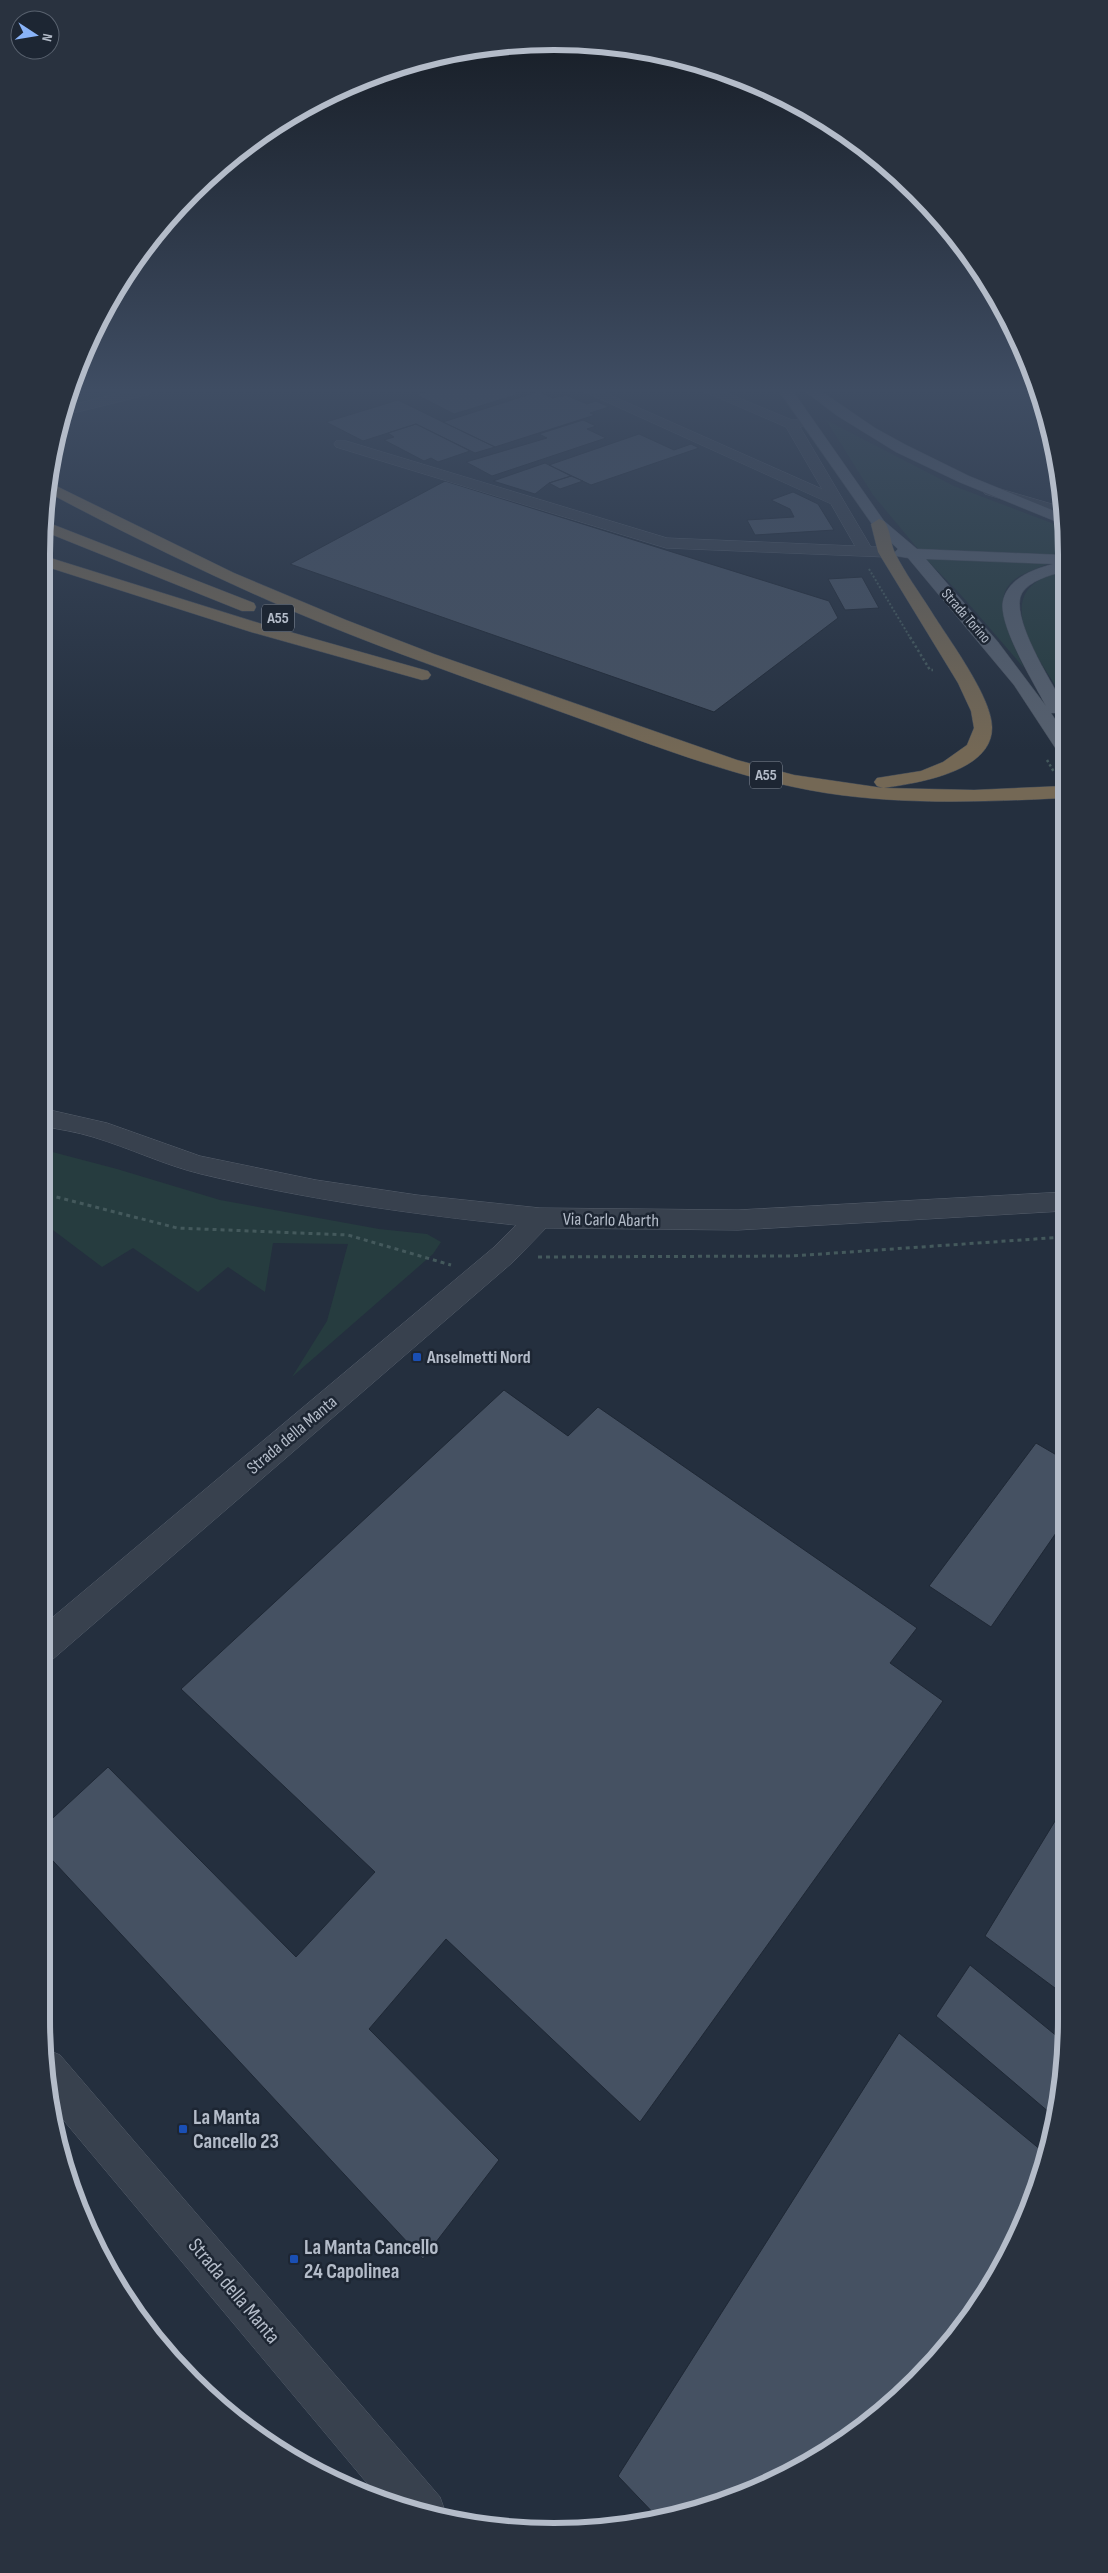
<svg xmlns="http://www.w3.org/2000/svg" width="1108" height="2573" font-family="'Sofia Sans Condensed',sans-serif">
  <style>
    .green { fill: #263c3f }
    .building { fill: #455162; stroke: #1f2835 }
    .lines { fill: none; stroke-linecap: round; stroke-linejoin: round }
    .minor-casing { stroke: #565f6c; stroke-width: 1 }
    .primary-casing { stroke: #414a57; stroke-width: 1 }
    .motorway-casing { stroke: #434c59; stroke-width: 1 }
    .path-far2 { stroke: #44595c; stroke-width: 2; stroke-dasharray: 2 2; stroke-linecap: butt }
    .path-far1 { stroke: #44595c; stroke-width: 2.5; stroke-dasharray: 2.5 2.5; stroke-linecap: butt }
    .path { stroke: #44595c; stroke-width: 3; stroke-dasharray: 4 4; stroke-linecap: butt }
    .minor { fill: #38414e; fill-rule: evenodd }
    .primary { fill: #56606e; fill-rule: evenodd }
    .motorway { fill: #746855; fill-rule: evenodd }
    .transit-dot { fill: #1a4fb4; stroke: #1d2633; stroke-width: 2 }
    .labels { text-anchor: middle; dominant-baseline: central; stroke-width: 5; stroke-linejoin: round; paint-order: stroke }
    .far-street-label { font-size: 15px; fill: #b4bcc9; stroke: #1d2633 }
    .shield { fill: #1d2633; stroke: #878f9c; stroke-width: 1 }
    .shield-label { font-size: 16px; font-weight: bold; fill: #b4bcc9 }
    .street-label { font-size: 18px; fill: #b4bcc9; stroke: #1d2633 }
    .poi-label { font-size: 18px; font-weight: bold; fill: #b4bcc9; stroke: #1d2633; text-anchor: start }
    .near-poi-label { font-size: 21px; font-weight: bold; fill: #b4bcc9; stroke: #1d2633; text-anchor: start }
    .near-street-label { font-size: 21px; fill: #b4bcc9; stroke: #1d2633 }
    .rim { fill: none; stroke: #b4bcc9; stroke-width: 6 }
  </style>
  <rect width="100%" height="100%" fill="#242f3e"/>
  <path class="green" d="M105,391H137L64,411L69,417L60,419L66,399Z
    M826,420L954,486L1062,527L1063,555L918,549L873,495Z
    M924,557L1049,563C1038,569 1024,572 1014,580C988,600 1014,644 1024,668L961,595Z
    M1063,571V698C1038,656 984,589 1063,571Z
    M41,1149L117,1169L220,1200L379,1229L427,1234L441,1242L433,1254L292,1377L327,1321L348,1244L273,1243L265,1292L228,1267L198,1292L133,1248L102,1267L41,1221Z"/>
  <path class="building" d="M422,391H513L519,394L454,414L417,395L425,392Z
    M540,391H546L541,393L553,398L566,395L587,404L596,401L609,407L590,413L595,415L495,447L443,422Z
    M398,400L443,422L495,447L475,453L416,424L363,441L326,422Z
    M583,420L596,426L587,429L606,438L492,476L466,462L547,438L539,434Z
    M416,424L470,451L438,462L431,458L424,461L384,440L394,437L388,433Z
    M639,434L674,450L691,444L699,448L591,485L549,465Z
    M545,463L571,476L549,483L535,494L493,481Z
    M571,476L583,481L560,489L549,483Z
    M445,481L829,601L838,618L714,712L290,564Z
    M793,492L818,504L834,530L755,535L747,520L794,517L790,509L771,500Z
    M862,577L879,608L845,610L828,579Z
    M504,1390L568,1436L598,1407L917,1628L890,1663L943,1701L640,2122L446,1939L369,2029L499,2160L423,2259L41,1848V1829L108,1767L296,1957L375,1872L181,1689Z
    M1036,1443L1065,1460V1520L991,1627L929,1586Z
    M1066,1803L1067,1997L985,1936Z
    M970,1965L1064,2042L1057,2119L936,2016Z
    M899,2033L1047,2155L1039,2184L998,2275L940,2357L892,2405L811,2463L719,2504L660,2520L618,2476Z"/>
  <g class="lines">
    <defs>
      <path id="minor" d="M129,391H152L150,394L61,416L64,407Z
        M583,391H601L822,489L786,427L703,391H722L792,420L811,419L813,422L811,425L800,427L871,547H886L894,552L886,557L666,548L336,447L334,444L336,441H346L667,538L855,546L831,504Z
        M990,486L1062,507V517L985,494L982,491L985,488Z
        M41,1108L107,1123L200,1156L316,1180L417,1195L540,1208L738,1210L1064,1192V1211L738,1230L546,1228L513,1262L53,1659L41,1663V1627L493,1248L516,1225C410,1214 305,1199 201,1174C164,1165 130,1148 93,1137C77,1132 58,1129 41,1126Z
        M46,2049L60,2055L440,2497L446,2514L444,2519L382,2501L50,2104Z"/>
      <path id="primary" d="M779,391H793L884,521L917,549L1063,555V572C1049,575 1030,581 1022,593C1009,616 1051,681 1063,703V713H1051L1063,731V751L1056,749L1014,685L908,558L896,556L894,553L898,549L874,527ZM926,559L1053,564C1034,569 1008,578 1003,601C998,625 1034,683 1046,706L998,642Z
        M805,391H821L875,428L906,445L969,476L1062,514V524L959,482L896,452L836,415Z"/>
      <path id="motorway" d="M48,482L234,573L346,620L434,654L737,760L794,775L883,788L877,786L874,782L877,778L921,771L943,762L967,745L974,728L971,711L958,683L878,552L871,524L879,519L884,521C891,530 890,543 895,553C905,573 919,592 931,611C947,637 993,698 992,728C992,772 917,783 884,788L974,790L1063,786V798C984,802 904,805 826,793C732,778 643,741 553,709C467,678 380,648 295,612C211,576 128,535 47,492Z
        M44,521L254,603L256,607L254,611H242L43,531Z
        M41,555L262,624L428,671L431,675L428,679L422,680L251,632L41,565Z"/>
    </defs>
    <use href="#minor" class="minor-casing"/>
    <use href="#primary" class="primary-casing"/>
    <use href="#motorway" class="motorway-casing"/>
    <path class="path-far2" d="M869,569L911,639"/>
    <path class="path-far1" d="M910,637L930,670H933
      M1047,760L1054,772"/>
    <path class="path" d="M41,1193L177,1228L348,1235L451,1265
      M538,1257L792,1256L1064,1237"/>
    <use href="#minor" class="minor"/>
    <use href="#primary" class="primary"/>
    <use href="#motorway" class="motorway"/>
  </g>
  <linearGradient id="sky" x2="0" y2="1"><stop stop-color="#141a22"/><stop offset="0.52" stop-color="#3f4d63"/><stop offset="1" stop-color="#3f4d63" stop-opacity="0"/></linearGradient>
  <rect width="1108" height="751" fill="url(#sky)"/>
  <g class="transit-dot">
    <rect x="412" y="1352" width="10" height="10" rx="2.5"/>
    <rect x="178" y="2124" width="10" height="10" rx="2.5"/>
    <rect x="289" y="2254" width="10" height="10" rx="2.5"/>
  </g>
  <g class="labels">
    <g class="far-street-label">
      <text transform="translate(966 616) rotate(49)">Strada Torino</text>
    </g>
    <g class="shield">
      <rect x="262" y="604.5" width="32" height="27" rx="4"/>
      <rect x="750" y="761.5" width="32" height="27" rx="4"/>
    </g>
    <g class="shield-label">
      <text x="278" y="618">A55</text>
      <text x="766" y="775">A55</text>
    </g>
    <g class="street-label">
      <text transform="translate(611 1220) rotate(1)">Via Carlo Abarth</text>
      <text transform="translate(292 1435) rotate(-40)">Strada della Manta</text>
    </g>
    <g class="poi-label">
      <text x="427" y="1357">Anselmetti Nord</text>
    </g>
    <g class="near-poi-label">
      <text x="193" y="2117">La Manta<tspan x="193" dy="24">Cancello 23</tspan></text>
      <text x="304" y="2247">La Manta Cancello<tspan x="304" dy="24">24 Capolinea</tspan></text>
    </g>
    <g class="near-street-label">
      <text transform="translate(234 2291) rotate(50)">Strada della Manta</text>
    </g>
  </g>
  <path d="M0 0H1108V2573H0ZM554 50H554A504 504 0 0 1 1058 554V2019A504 504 0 0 1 554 2523H554A504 504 0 0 1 50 2019V554A504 504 0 0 1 554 50Z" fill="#29323f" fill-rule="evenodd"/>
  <path class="rim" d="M554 50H554A504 504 0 0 1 1058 554V2019A504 504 0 0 1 554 2523H554A504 504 0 0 1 50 2019V554A504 504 0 0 1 554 50Z"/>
  <g transform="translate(35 35) rotate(102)"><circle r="24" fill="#1d2633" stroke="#59626f"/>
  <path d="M0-4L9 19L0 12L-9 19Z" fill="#8ab4f8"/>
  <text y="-8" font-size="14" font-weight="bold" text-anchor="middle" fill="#b4bcc9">N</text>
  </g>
</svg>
